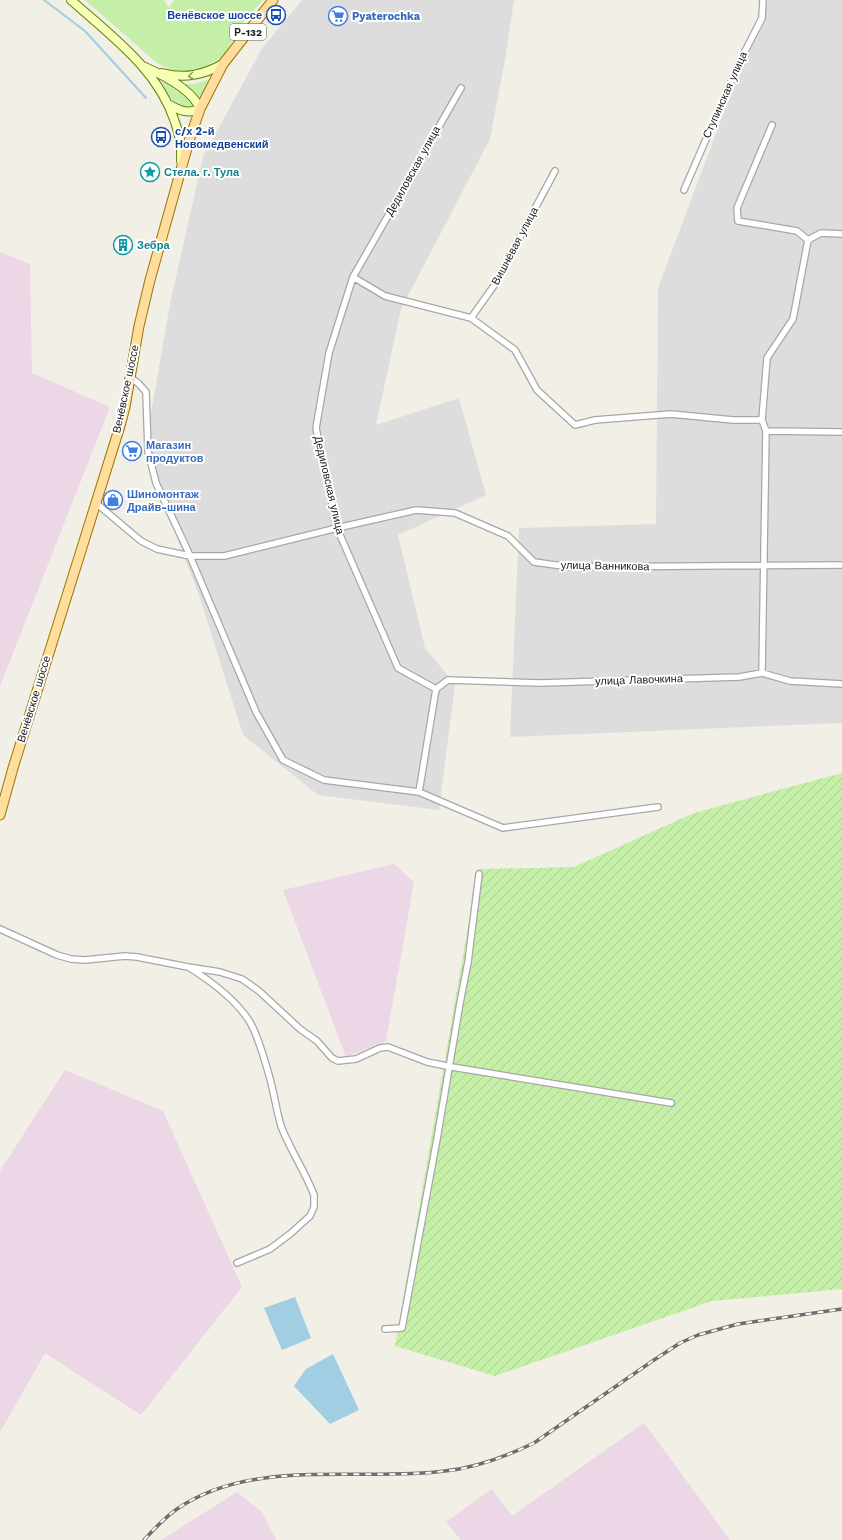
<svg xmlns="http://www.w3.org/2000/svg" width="842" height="1540" font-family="'Work Sans',sans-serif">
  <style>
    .residential { fill: #dedddd }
    .industrial { fill: #ebd7e5 }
    .grass { fill: #c5efa8 }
    .garden { fill: url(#garden-furrows) }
    .water { fill: #a2cee3 }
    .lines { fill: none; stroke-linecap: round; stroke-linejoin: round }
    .stream { stroke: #a2cee3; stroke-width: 2 }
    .minor-casing { stroke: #a7a7a7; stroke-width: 8 }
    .secondary-casing { stroke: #657e00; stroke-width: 10 }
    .primary-casing { stroke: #9c7600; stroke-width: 11 }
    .minor { stroke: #fff; stroke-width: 5.5 }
    .secondary { stroke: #f5ffb6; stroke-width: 8 }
    .primary { stroke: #ffdd9d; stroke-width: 9 }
    .rail-casing { stroke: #6e6e6e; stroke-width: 3.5 }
    .rail { stroke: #fff; stroke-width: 2; stroke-dasharray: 6; stroke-linecap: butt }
    .oneway { stroke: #959b72 }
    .labels { text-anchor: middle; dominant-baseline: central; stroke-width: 4; stroke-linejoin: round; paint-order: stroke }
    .shield { fill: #fff; stroke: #636363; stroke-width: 1 }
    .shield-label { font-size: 10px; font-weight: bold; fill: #202020 }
    .transit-label { font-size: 11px; font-weight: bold; fill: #164399; stroke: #fff; text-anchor: end }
    .shop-label { font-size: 11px; font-weight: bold; fill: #366cbe; stroke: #fff; text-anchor: start }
    .street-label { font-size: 11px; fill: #202020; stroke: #fff }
    .culture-label { font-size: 11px; font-weight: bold; fill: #0d838f; stroke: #fff; text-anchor: start }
  </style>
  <defs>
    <pattern id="garden-furrows" width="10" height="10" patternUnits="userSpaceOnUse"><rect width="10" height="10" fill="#c5efa8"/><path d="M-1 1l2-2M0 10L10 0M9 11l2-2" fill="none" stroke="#a9cd90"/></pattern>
  </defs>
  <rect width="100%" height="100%" fill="#f1efe6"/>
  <path class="residential" d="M302,0H514L505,59L490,139L401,309L376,425L459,398L486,495L398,535L425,648L455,684L439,810L318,795L243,735L200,598L150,467V419L170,304L203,157L261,50Z
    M766,0H842V723L510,737L519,528L656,524L658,288Z"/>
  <path class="industrial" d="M0,252L30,264L32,373L110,407L0,686Z
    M394,864L414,882L386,1041L346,1057L283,890Z
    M65,1070L163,1111L242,1287L141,1415L45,1353L0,1432V1171Z
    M644,1423L730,1540H461L446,1522L492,1489L512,1516Z
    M237,1492L262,1512L276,1540H161Z"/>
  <path class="grass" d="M85,0H164L169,8L174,0H263L245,20L223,57L203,68L183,72L174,71L157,63Z
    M161,79C173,87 187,95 194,107C177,111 166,94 161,79Z
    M208,80L204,92L199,97L184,84H194Z"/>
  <path class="garden" d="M842,773V1289L712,1301L495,1376L395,1346L478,869L574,867L694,813Z"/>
  <path class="water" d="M295,1297L311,1338L282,1350L264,1308Z
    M333,1354L359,1410L330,1424L294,1386L306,1369Z"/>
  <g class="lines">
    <path class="stream" d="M44,0L85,31L146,98"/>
    <defs>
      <path id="minor" d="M772,125L737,208L738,221L797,231L808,240
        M684,190L740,61L762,18L763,0
        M353,277L385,296L471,318L515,350L537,390L575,425L595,420L671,414L733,420H762
        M471,318L493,287L555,171
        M130,377L139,384L146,392L148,451L156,483L187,549L256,712L283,760L324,780L419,792L436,689
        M766,431L842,432
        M96,503L141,541L157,549L190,556H224L337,528L416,510L455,513L508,536L534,562L570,567L842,565
        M762,673L766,431L762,420L767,358L793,319L808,240L821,233L842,234
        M436,689L398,668L337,528L316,428L329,353L353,277L461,88
        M436,689L448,680L540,683L739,677L762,673L790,681L842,684
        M419,792L503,828L658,807
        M0,929L57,955L71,959L85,960L125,956L137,957L188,967L220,972L242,979L259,991L300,1029L317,1041L332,1058L338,1061L356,1059L380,1048L388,1047L427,1062L452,1067L671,1103
        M190,968C212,982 238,1001 251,1024C259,1039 264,1058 269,1075C274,1092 276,1109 281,1126C290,1150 305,1171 314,1195V1207L310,1216L290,1234L270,1249L237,1263
        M385,1329L402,1328L437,1139L460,1003L468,962L479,874"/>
      <path id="secondary" d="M71,0C111,36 158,69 175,122C180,136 182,147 181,161
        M145,67C163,75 193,90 200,109C189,114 180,111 170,105
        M162,73C185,79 203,75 223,64"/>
      <path id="primary" d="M0,815L13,768L120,426L125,407L139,326L150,280L189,141L200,109L223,64L273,0"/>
    </defs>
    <use href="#minor" class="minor-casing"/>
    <use href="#secondary" class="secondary-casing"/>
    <use href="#primary" class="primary-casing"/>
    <use href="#minor" class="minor"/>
    <use href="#secondary" class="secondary"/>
    <use href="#primary" class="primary"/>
    <defs>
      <path id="rail" d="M144,1540C154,1529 164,1518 177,1509C253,1457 359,1482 445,1471C476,1468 507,1456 534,1443L651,1362L680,1343L698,1335L738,1324L842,1309"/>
    </defs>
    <use href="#rail" class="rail-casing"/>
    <use href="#rail" class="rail"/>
  </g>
  <defs><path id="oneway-chevron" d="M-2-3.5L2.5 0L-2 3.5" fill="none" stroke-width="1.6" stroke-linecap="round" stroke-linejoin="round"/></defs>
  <use class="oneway" href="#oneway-chevron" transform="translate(191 76) rotate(173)"/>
  <defs>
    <symbol id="bus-ring" viewBox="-11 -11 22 22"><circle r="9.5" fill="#fff" stroke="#1a4fb4" stroke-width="1.5"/><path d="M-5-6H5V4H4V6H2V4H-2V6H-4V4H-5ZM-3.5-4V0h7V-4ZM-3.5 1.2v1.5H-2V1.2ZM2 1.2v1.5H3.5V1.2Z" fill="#1a4fb4"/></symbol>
    <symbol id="supermarket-ring" viewBox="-11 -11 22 22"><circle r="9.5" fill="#fff" stroke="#3f7fe0" stroke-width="1.5"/><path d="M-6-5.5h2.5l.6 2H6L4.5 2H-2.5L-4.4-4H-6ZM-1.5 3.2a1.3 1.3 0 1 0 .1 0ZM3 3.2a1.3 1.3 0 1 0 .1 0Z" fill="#3f7fe0"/></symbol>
    <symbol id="sight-ring" viewBox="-11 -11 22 22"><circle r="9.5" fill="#fff" stroke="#0f9aa8" stroke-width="1.5"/><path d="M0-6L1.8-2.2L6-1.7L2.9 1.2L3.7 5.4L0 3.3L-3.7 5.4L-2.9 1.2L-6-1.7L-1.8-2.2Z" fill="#0f9aa8"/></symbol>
    <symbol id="building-ring" viewBox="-11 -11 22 22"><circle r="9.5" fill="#fff" stroke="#0f9aa8" stroke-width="1.5"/><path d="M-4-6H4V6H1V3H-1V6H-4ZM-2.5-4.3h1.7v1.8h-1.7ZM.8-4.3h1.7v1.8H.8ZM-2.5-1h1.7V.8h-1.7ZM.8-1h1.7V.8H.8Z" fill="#0f9aa8"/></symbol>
    <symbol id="shop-ring" viewBox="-11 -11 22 22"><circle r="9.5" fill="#fff" stroke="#3f7fe0" stroke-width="1.5"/><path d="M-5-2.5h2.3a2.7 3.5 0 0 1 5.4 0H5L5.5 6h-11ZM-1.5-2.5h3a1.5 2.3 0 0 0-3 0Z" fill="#3f7fe0"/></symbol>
  </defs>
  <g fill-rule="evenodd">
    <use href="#bus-ring" x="265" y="4" width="22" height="22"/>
    <use href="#supermarket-ring" x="327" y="5" width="22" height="22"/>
    <use href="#bus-ring" x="150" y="126" width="22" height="22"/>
    <use href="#sight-ring" x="139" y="161" width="22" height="22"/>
    <use href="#building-ring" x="112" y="234" width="22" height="22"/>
    <use href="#supermarket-ring" x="121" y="440" width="22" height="22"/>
    <use href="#shop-ring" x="102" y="489" width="22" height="22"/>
  </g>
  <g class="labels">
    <rect class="shield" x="230" y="24" width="36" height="16" rx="3"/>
    <g class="shield-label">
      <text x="248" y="32">Р-132</text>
    </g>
    <g class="transit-label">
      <text x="262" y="15">Венёвское шоссе</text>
      <text x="175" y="131" text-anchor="start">с/х 2-й<tspan x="175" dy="13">Новомедвенский</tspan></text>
    </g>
    <g class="shop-label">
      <text x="352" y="16">Pyaterochka</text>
      <text x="146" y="445">Магазин<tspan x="146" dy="13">продуктов</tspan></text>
      <text x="127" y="494">Шиномонтаж<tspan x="127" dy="13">Драйв-шина</tspan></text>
    </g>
    <g class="street-label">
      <text transform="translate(725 95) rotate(-66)">Ступинская улица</text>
      <text transform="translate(413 171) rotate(-61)">Дедиловская улица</text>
      <text transform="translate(515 246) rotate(-62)">Вишнёвая улица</text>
      <text transform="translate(126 389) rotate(-78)">Венёвское шоссе</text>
      <text transform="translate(329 485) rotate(77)">Дедиловская улица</text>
      <text transform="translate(605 566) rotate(1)">улица Ванникова</text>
      <text transform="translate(639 680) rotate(-2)">улица Лавочкина</text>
      <text transform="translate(34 699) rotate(-73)">Венёвское шоссе</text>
    </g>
    <g class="culture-label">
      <text x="164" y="172">Стела. г. Тула</text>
      <text x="137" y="245">Зебра</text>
    </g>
  </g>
</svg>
